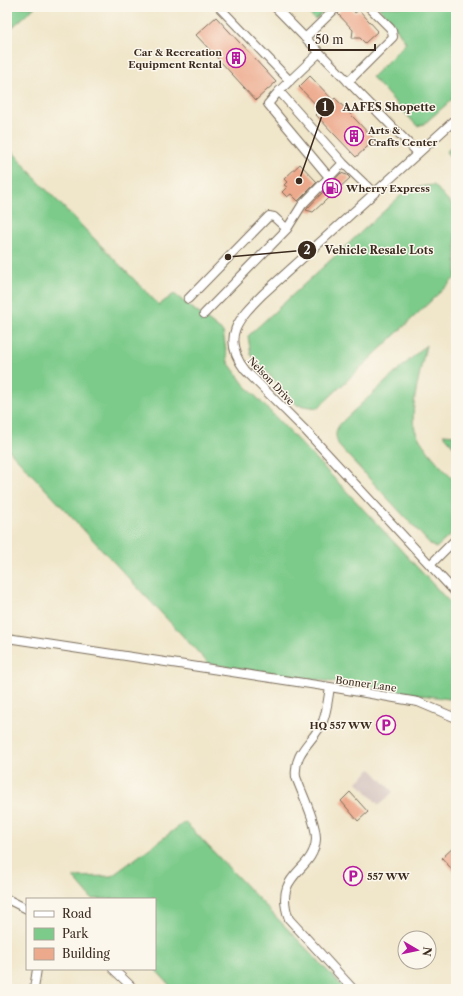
<svg xmlns="http://www.w3.org/2000/svg" width="463" height="996" font-family="'Libre Caslon Text',serif">
  <style>
    .industrial { fill: #d1c0bc }
    .green { fill: #7ccb8a; stroke: #5c7a54 }
    .building { fill: #eda98c }
    .lines { fill: none; stroke-linecap: round; stroke-linejoin: round }
    .minor-casing { stroke: #7a6c5a; stroke-width: 10 }
    .minor { stroke: #fff; stroke-width: 8 }
    .labels { text-anchor: middle; dominant-baseline: central; stroke-width: 3; stroke-linejoin: round; paint-order: stroke }
    .poi-label { font-size: 10px; font-weight: bold; fill: #3b2a1e; stroke: #fbf7ec; text-anchor: start }
    .street-label { font-size: 10px; fill: #3b2a1e; stroke: #fbf7ec }
    .leader { fill: none; stroke: #3b2a1e; stroke-width: 1.5 }
    .callout-dot { fill: #3b2a1e; stroke: #fbf7ec; stroke-width: 1.5 }
    .mark-label { font-size: 12px; text-anchor: middle; font-weight: bold; fill: #fff }
    .callout-label { font-size: 11px; text-anchor: middle; font-weight: bold; fill: #3b2a1e; stroke: #fbf7ec; stroke-width: 3; stroke-linejoin: round; paint-order: stroke }
  </style>
  <rect width="100%" height="100%" fill="#fbf7ec"/>
  <filter id="ink" filterUnits="userSpaceOnUse"><feTurbulence type="fractalNoise" baseFrequency=".025" numOctaves="2"/><feDisplacementMap in="SourceGraphic" scale="8" xChannelSelector="R" yChannelSelector="G"/><feConvolveMatrix kernelMatrix="1 2 1 2 8 2 1 2 1" color-interpolation-filters="sRGB"/></filter>
  <filter id="wash" filterUnits="userSpaceOnUse"><feTurbulence type="fractalNoise" baseFrequency=".012" numOctaves="4" result="noise"/><feDisplacementMap in="SourceGraphic" scale="16" xChannelSelector="R" yChannelSelector="G"/><feGaussianBlur stdDeviation="0.9" result="paint"/><feColorMatrix in="noise" values="0 0 0 0 0 0 0 0 0 0 0 0 0 0 0 0 0 1.4 0 .05"/><feComposite in="paint" operator="in"/></filter>
  <g filter="url(#wash)">
    <rect width="100%" height="100%" fill="#f0e6ca"/>
    <path class="industrial" d="M371,769L393,792L379,805L357,782Z"/>
    <path class="green" d="M7,7H35L7,32Z
      M303,7H329L315,20Z
      M378,7H456V96L424,124L417,126L372,77L406,43L393,23Z
      M456,143V163L446,152Z
      M7,145L38,181L159,305L174,294L223,332L228,362L243,383L351,496L456,609V700L209,664L7,448Z
      M434,185L456,209V277L318,408L297,405L251,355L248,336L409,188Z
      M426,345C422,365 410,407 414,426C418,444 444,469 456,483V530L436,548L432,546L339,446C333,431 336,428 347,417Z
      M443,434L456,435V449Z
      M185,822L345,989H173L155,969V899H92L73,877L112,876Z"/>
    <g id="blocks">
      <path class="building" d="M342,7H350L355,13L359,10L378,31L365,43L360,38H352L353,30L338,14Z
        M216,17L276,82L256,100L196,35Z
        M310,76L333,100L335,98L375,140L356,157L316,115L321,110L299,87Z
        M300,164L317,182L298,201L291,194L287,197L282,192L287,187L284,185L287,182L284,179Z
        M341,173L347,175L350,178L313,212L306,210Z
        M350,792L368,812L358,821L341,801Z
        M456,845V874L442,858Z"/>
    </g>
  </g>
  <g filter="url(#ink)">
    <use href="#blocks" fill-opacity="0" stroke="#7a6c5a" stroke-width="1"/>
    <g class="lines">
      <defs>
        <path id="minor" d="M219,7L290,81
          M275,7L418,153
          M305,38L337,7
          M319,53L279,91L268,104L329,177
          M348,82L393,37L392,31L390,28L369,7
          M279,91L343,163L374,193
          M456,119L263,294C239,318 220,337 245,370L307,432L456,593
          M188,299L269,216L274,217L287,229
          M204,314L287,229L302,205L343,163
          M430,565L456,539
          M7,638L330,687
          M7,899L27,909
          M113,969L134,989
          M34,989L37,969
          M353,989L289,919C272,872 314,873 316,839C316,821 302,794 296,777C293,751 314,742 323,721C327,711 328,699 330,687L418,702L456,718"/>
      </defs>
      <use href="#minor" class="minor-casing"/>
      <use href="#minor" class="minor"/>
    </g>
  </g>
  <defs>
    <symbol id="building-ring" viewBox="-11 -11 22 22"><circle r="9.5" fill="#fbf7ec" stroke="#b5179e" stroke-width="1.5"/><path d="M-4-6H4V6H1V3H-1V6H-4ZM-2.5-4.3h1.7v1.8h-1.7ZM.8-4.3h1.7v1.8H.8ZM-2.5-1h1.7V.8h-1.7ZM.8-1h1.7V.8H.8Z" fill="#b5179e"/></symbol>
    <symbol id="fuel-ring" viewBox="-11 -11 22 22"><circle r="9.5" fill="#fbf7ec" stroke="#b5179e" stroke-width="1.5"/><path d="M-5.5-6h7V0h2V4h1.3V-2.5L3-4.5l.8-.8L6-3V5H2.5V1h-1V6h-7ZM-4.2-4.7v3.2H.2V-4.7Z" fill="#b5179e"/></symbol>
    <symbol id="parking-ring" viewBox="-11 -11 22 22"><circle r="9.5" fill="#fbf7ec" stroke="#b5179e" stroke-width="1.5"/><path d="M-3.5-5.5H1a3.5 3.5 0 0 1 0 7H-1V5.5H-3.5ZM-1-3.4V-.6H.8a1.4 1.4 0 0 0 0-2.8Z" fill="#b5179e"/></symbol>
  </defs>
  <g fill-rule="evenodd">
    <use href="#building-ring" x="225" y="47" width="22" height="22"/>
    <use href="#building-ring" x="343" y="125" width="22" height="22"/>
    <use href="#fuel-ring" x="321" y="177" width="22" height="22"/>
    <use href="#parking-ring" x="375" y="714" width="22" height="22"/>
    <use href="#parking-ring" x="342" y="865" width="22" height="22"/>
  </g>
  <g class="labels">
    <g class="poi-label">
      <text x="222" y="52" text-anchor="end">Car &amp; Recreation<tspan x="222" dy="12">Equipment Rental</tspan></text>
      <text x="368" y="130">Arts &amp;<tspan x="368" dy="12">Crafts Center</tspan></text>
      <text x="346" y="188">Wherry Express</text>
      <text x="372" y="725" text-anchor="end">HQ 557 WW</text>
      <text x="367" y="876">557 WW</text>
    </g>
    <g class="street-label">
      <text transform="translate(271 381) rotate(46)">Nelson Drive</text>
      <text transform="translate(366 684) rotate(8)">Bonner Lane</text>
    </g>
  </g>
  <path class="leader" d="M299 181L325 107M228 257L307 250"/>
  <g class="callout-dot">
    <circle cx="299" cy="181" r="4"/>
    <circle cx="228" cy="257" r="4"/>
    <circle cx="325" cy="107" r="10"/>
    <circle cx="307" cy="250" r="10"/>
  </g>
  <g class="mark-label">
    <text x="325" y="111">1</text>
    <text x="307" y="254">2</text>
  </g>
  <g class="callout-label">
    <text x="389" y="111">AAFES Shopette</text>
    <text x="379" y="254">Vehicle Resale Lots</text>
  </g>
  <rect width="463" height="996" fill="none" stroke="#fbf7ec" stroke-width="24"/>
  <rect x="26" y="898" width="130" height="72" fill="#fbf7ec" stroke="#aea59a"/>
  <rect x="34" y="911" width="20" height="6" fill="#ffffff" stroke="#aea59a"/>
  <text x="62" y="918" font-size="12" fill="#3b2a1e">Road</text>
  <rect x="34" y="928" width="20" height="12" fill="#7ccb8a" stroke="#aea59a"/>
  <text x="62" y="938" font-size="12" fill="#3b2a1e">Park</text>
  <rect x="34" y="948" width="20" height="12" fill="#eda98c" stroke="#aea59a"/>
  <text x="62" y="958" font-size="12" fill="#3b2a1e">Building</text>
  <g transform="translate(417 950) rotate(99)"><circle r="19" fill="#fbf7ec" stroke="#aea59a"/>
  <path d="M0-3L7 15L0 10L-7 15Z" fill="#b5179e"/>
  <text y="-6" font-size="11" font-weight="bold" text-anchor="middle" fill="#3b2a1e">N</text>
  </g>
  <path d="M309 44v6h66v-6" fill="none" stroke="#3b2a1e" stroke-width="2"/>
  <text x="315" y="44" font-size="12" fill="#3b2a1e" stroke="#fbf7ec" stroke-width="3" paint-order="stroke">50 m</text>
</svg>
